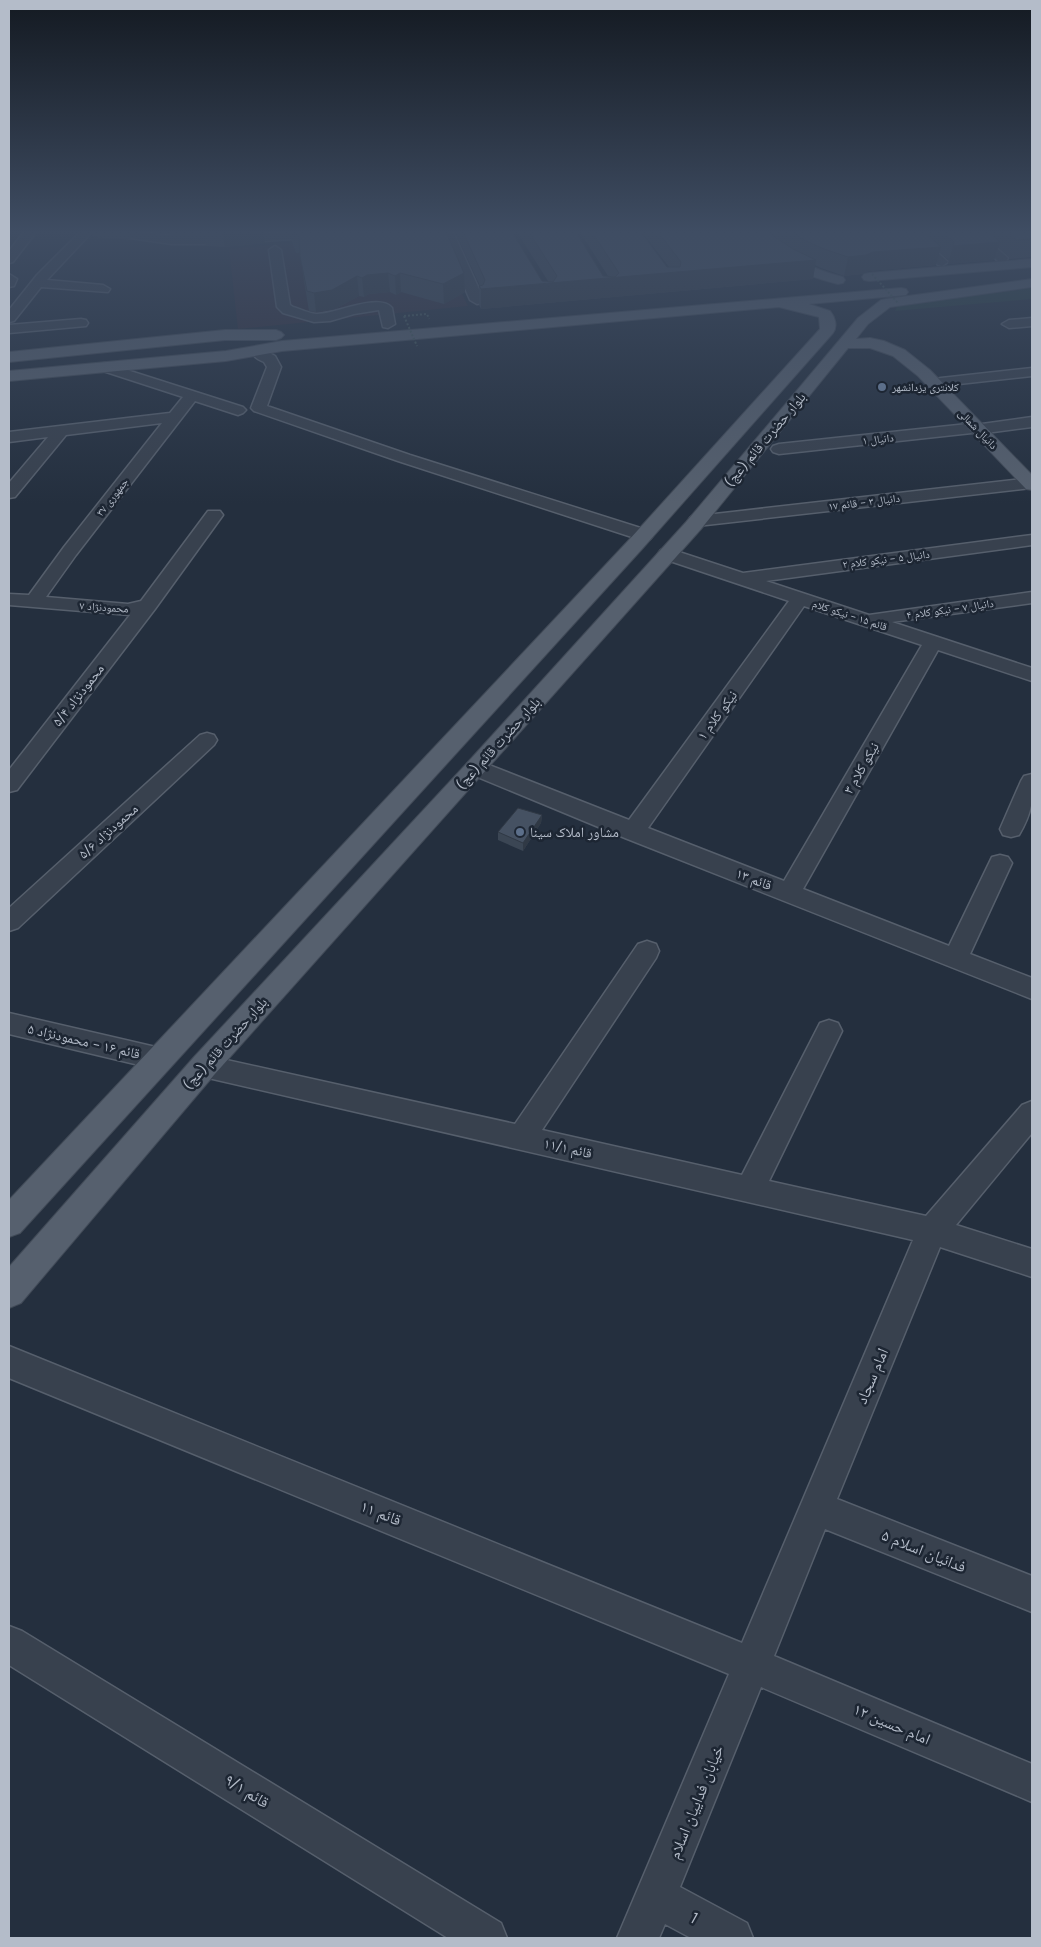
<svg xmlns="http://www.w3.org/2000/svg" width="1041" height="1947" font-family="'DM Sans','Noto Naskh Arabic',sans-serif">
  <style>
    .medical { fill: #32303f }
    .green { fill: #263c3f }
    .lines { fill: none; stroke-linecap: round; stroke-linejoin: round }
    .minor-casing { stroke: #565f6c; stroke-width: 3 }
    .major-casing { stroke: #414a57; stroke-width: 2 }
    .path { stroke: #44595c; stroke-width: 2; stroke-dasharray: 2 2; stroke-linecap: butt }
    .minor { fill: #38414e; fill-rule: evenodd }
    .major { fill: #56606e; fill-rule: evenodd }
    .path-bridge { stroke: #44595c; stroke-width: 2; stroke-dasharray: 2 2; stroke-linecap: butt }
    .wall { fill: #3b4654 }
    .shaded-wall { fill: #303945 }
    .building { fill: #455162; stroke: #303945 }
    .service-dot { fill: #5c6f8a; stroke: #1d2633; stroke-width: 2 }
    .labels { text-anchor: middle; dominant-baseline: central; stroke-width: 5; stroke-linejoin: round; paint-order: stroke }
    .far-poi-label { font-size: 11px; fill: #b4bcc9; stroke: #1d2633; text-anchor: start }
    .far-street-label { font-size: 11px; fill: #b4bcc9; stroke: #1d2633 }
    .street-label { font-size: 14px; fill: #b4bcc9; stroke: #1d2633 }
    .poi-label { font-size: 14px; fill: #b4bcc9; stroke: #1d2633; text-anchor: start }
    .near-street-label { font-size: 16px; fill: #b4bcc9; stroke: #1d2633 }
  </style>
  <rect width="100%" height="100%" fill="#242f3e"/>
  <path class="medical" d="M417,232H431L468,306L238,329L229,249Z"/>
  <path class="green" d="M1032,288V299L895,311L898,304Z"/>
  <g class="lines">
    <defs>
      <path id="minor" d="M24,232H36L13,262L9,263V251Z
        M80,232H92L47,280L103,285L110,289L108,292L41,287L14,321L9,322V310L37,275Z
        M110,232H139L172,236H222L287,232H339L333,236L222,244H172L116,236Z
        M441,232H453L484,300L482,303L477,304L470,300Z
        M902,232H915L948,262L942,266L938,265Z
        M965,232H978L1008,258L1006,261H998Z
        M275,246L281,250L290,305L293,307C300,309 308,313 316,314C334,315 379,292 392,308L395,324L388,328L383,327L379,310L354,314L330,321L314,322L283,313L277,307L269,250Z
        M9,274L17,279L14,286L9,287Z
        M1032,318V326L1009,328L1002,324L1009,320Z
        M81,319L86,320L88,323L86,326L9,333V325Z
        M259,347L275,356L281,367L267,406L410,455L650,531L653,535L650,539L644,540L638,539L398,461L254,411L251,408L267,367L264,362C258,359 254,358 252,351L254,348Z
        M105,363L243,407L246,410L243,413L238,415L195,401L76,555L46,597L128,604L141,601L208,511H220L223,515L155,609L17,790L9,792V770L130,615L9,605V594L29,595L64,547L162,423L66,435L15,497L9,498V483L48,437L9,442V432L170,413L183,397L100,370L98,367L100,364Z
        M1032,368V376L941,386L936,385L934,382L936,379L941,378Z
        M1032,417V427L986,433L981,432L779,454L773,452L771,449L773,446L779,444L977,423L982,424Z
        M1031,478V488L697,526L691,525L688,521L691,517L697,516Z
        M1032,535V545L766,581L869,615L1032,592V603L892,622L1032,668V681L938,650L803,889L949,946L992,857L1000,855L1008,857L1012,863L970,954L1032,978V999L625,838L468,773L465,768L468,763L476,761L484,763L629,820L789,601L661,558L658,554L661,550L667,549L673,550L743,573ZM804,606L922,645L784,881L648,828Z
        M207,733L214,735L217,740L214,745L18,928L9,931V908L200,735Z
        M1032,774C1034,798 1032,813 1019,835L1011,837L1003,835L1000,829L1021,781L1024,776Z
        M647,941L656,944L659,951L656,958L542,1130L742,1175L820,1023L829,1020L838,1023L842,1031L769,1181L926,1216L1022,1105L1032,1101V1133L956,1225L1032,1249V1277L940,1247L837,1499L1032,1576V1612L825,1529L774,1656L1032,1764V1802L761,1687L680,1887L747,1923L753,1938H691L665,1924L659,1938H617L729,1674L9,1378V1346L742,1643L913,1240L204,1077L195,1074L191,1066L195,1058L204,1055L515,1124L638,944Z
        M9,1013L160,1048L169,1051L173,1059L169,1067L160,1070L9,1034Z
        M9,1626L22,1631L501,1923L507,1938H448L9,1665Z"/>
      <path id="major" d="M755,232H768C792,258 808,268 843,277L845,280L843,283L838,284C805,276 772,263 755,232Z
        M1032,259V267L869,281L864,280L862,277L864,274L869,273Z
        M1032,279V287L890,307L868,324L856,339L870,338L884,341L905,350L930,370L1032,475V490L1026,489L918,376L893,356L870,348H848L701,529L214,1075L21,1303L9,1308V1267L194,1057L468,762L687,521L858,318L881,300L886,299Z
        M901,288L906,289L908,292L906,295L809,304L830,311C835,317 838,326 833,333L642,549L20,1233L9,1237V1200L628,541L820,329L819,317L779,307L282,351L226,361L9,381V371L226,351L282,341Z
        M225,330H276L281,332L284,335L281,338L276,340H225L9,362V352Z"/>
    </defs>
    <use href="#minor" class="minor-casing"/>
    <use href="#major" class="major-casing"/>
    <path class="path" d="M404,316L427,314L429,319"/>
    <use href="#minor" class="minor"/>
    <use href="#major" class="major"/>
    <path class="path-bridge" d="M872,274L898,303
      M404,316L417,346"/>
  </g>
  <path class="wall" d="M92,232H129L131,240L95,237L92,234Z
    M152,232H263L265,243L225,247L206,246L204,234H172Z
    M291,232H446L464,273L465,292L444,304L401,292L396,295L390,292L369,294L364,297L359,296L335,309L316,312L309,311L303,275L300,253H296L292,241Z
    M455,232H512L542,281H548L517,232H576L603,276H608L580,232H641L667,267H669L642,232H770L772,235L777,238L770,232H1032V257L1010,259L1009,257L998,247L994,260L948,264L949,260L939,252L936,265L869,271L862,274L844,276L821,268L815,265L813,279L481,309L479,305V286H480Z
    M542,815L541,823L523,851L498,840V832Z"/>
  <path class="shaded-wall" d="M222,232H263L265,243L225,247Z
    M1000,242L994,260L948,264L953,246Z
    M941,247L936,265L869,271L862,274L844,276L848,257L873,252Z
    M816,260L813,279L481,309V289Z
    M388,273L390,292L369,294L364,297L362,278L367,275Z
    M400,273L401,292L396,295L395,276Z
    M464,273L465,292L444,304L443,284Z
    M357,276L359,296L335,309L316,312L314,293Z
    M542,815L541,823L523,851V843Z"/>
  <path class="building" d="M292,232H446L464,273L443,284L400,273L395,276L388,273L367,275L362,278L357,276L332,290L314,293L307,291L300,256L299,234L293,235Z
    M463,232H512L542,281L553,282L557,276L529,232H576L603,276L615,277L619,273L592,232H641L667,267H680L681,262L658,232H770L772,235L793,249L816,260L481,289L479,286L483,285L485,280Z
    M793,232H924L941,247L873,252L866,255L848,257L824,249L806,241Z
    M943,232H988L1000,242L953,246L954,242Z
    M1008,232H1032V239L1015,240V238Z
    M518,808L542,815L523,843L498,832Z"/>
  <linearGradient id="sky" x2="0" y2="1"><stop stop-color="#141a22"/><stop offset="0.46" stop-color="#3f4d63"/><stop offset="1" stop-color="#3f4d63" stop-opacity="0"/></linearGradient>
  <rect width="1041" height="504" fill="url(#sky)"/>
  <g class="service-dot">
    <circle cx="882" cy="387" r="5"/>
    <circle cx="520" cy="832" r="5"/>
  </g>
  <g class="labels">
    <g class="far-poi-label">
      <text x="892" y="387">کلانتری یزدانشهر</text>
    </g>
    <g class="far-street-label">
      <text transform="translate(978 429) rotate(46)">دانیال شمالی</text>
      <text transform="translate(878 439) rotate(-6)">دانیال ۱</text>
      <text transform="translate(112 497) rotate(-52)">جمهوری ۳۷</text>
      <text transform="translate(864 502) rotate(-7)">دانیال ۳ - قائم ۱۷</text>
      <text transform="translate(886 559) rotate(-7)">دانیال ۵ - نیکو کلام ۲</text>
      <text transform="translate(104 607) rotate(4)">محمودنژاد ۷</text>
      <text transform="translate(950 609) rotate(-8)">دانیال ۷ - نیکو کلام ۴</text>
      <text transform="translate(850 615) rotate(18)">قائم ۱۵ - نیکو کلام</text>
    </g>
    <g class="street-label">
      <text transform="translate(765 439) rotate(-50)">بلوار حضرت قائم (عج)</text>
      <text transform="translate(78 695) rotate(-52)">محمودنژاد ۵/۴</text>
      <text transform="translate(717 715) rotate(-54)">نیکو کلام ۱</text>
      <text transform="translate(498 743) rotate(-48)">بلوار حضرت قائم (عج)</text>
      <text transform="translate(861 768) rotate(-60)">نیکو کلام ۳</text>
      <text transform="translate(108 831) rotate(-42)">محمودنژاد ۵/۶</text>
      <text transform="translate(754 879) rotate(21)">قائم ۱۳</text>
      <text transform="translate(84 1041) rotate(13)">قائم ۱۶ - محمودنژاد ۵</text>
      <text transform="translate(225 1043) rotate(-48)">بلوار حضرت قائم (عج)</text>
      <text transform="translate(568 1148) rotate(13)">قائم ۱۱/۱</text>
    </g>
    <g class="poi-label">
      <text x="530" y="832">مشاور املاک سینا</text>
    </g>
    <g class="near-street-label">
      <text transform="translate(872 1376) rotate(-67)">امام سجاد</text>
      <text transform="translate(381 1513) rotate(22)">قائم ۱۱</text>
      <text transform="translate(924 1551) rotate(22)">فدائیان اسلام ۵</text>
      <text transform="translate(892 1724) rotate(23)">امام حسین ۱۲</text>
      <text transform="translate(247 1791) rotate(32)">قائم ۹/۱</text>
      <text transform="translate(696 1802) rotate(-68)">خیابان فداییان اسلام</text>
      <text transform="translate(694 1918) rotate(29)">1</text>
    </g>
  </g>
  <rect width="1041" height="1947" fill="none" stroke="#b4bcc9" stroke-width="20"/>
</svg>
